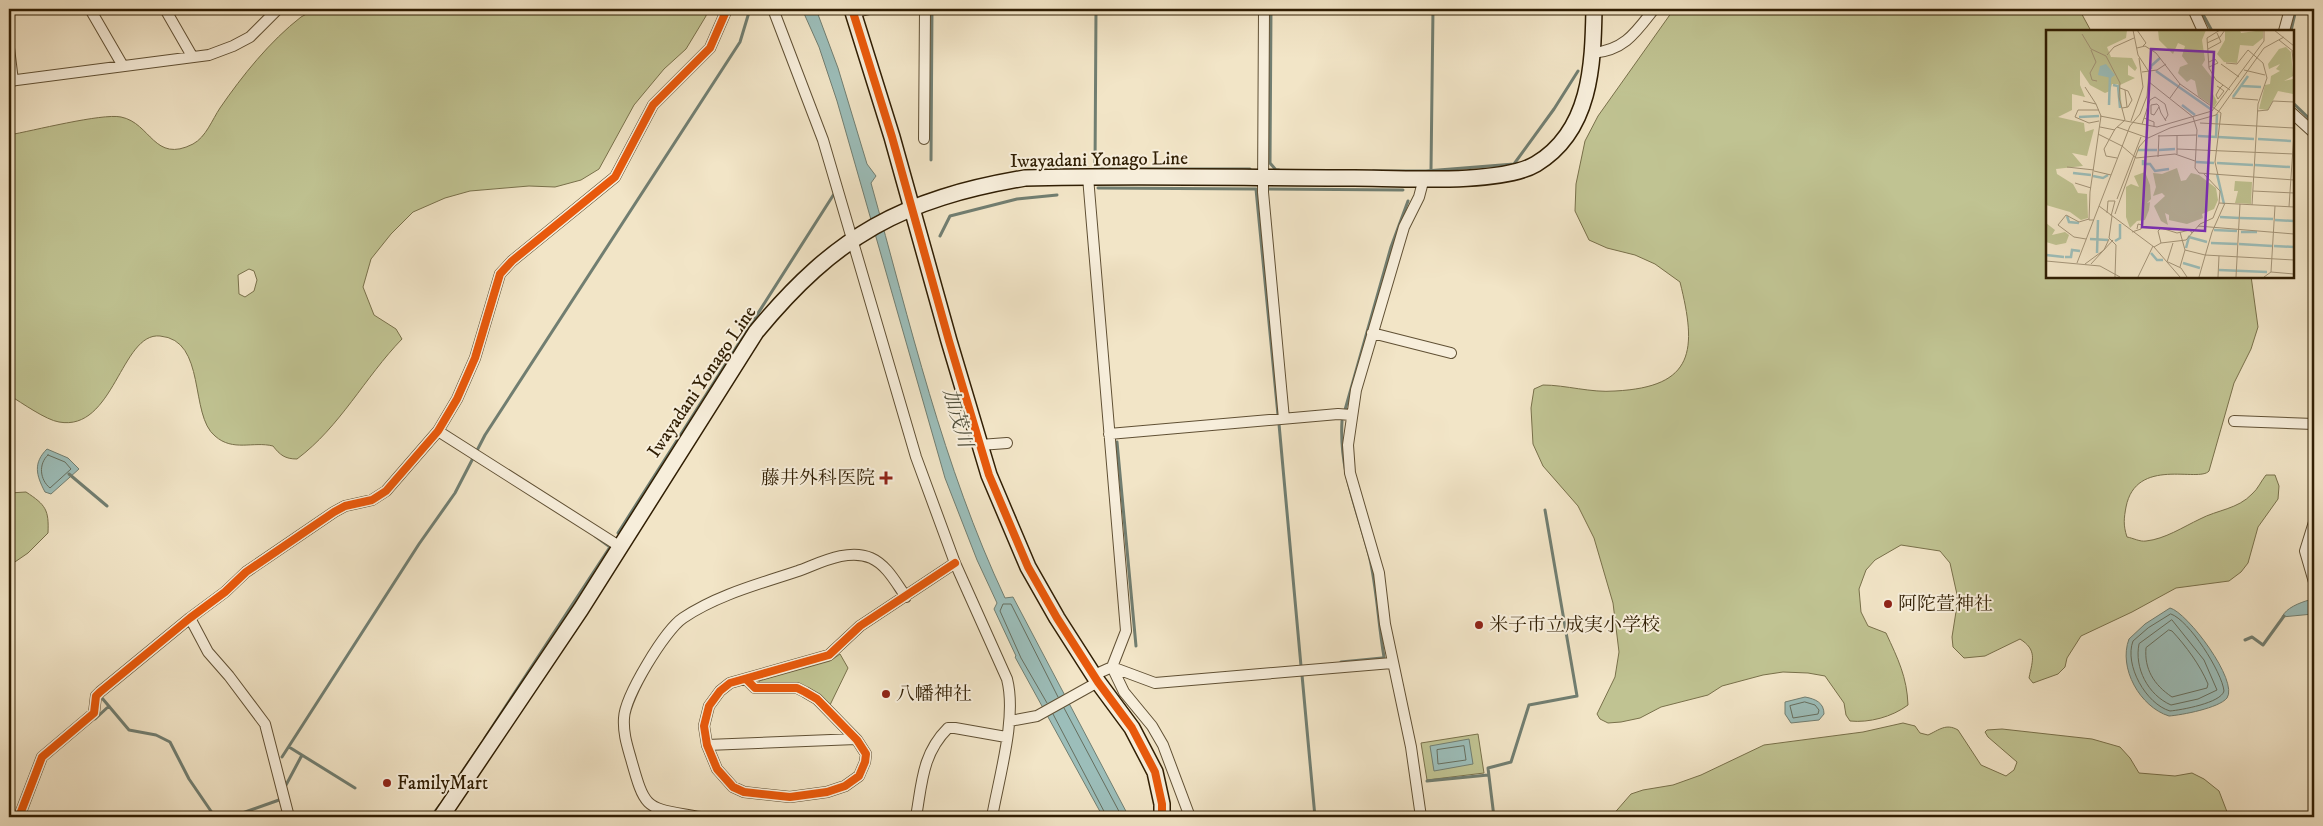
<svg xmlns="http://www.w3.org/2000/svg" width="2323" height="826" font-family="'IM FELL DW Pica','Noto Serif JP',serif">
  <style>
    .green { fill: #c0c392; stroke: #78704a; fill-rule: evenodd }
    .water { fill: #9cbeba; stroke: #717e71 }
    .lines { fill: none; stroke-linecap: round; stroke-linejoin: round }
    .shore { stroke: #666e5e; stroke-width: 1 }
    .stream { stroke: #717e71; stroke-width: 3 }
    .street-casing { stroke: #605034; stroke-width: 12 }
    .secondary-casing { stroke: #301e03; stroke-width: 18 }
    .street { stroke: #f7eedb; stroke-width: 10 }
    .secondary { stroke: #f7eedb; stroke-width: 15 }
    .cycleway-casing { stroke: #f7eedb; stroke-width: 11 }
    .cycleway { stroke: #e8590c; stroke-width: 8 }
    .poi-dot { fill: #8f2418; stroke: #f7eedb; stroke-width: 2 }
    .labels { text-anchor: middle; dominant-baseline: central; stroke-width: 4; stroke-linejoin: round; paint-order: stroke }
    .street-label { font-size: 19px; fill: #301e03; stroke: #f7eedb }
    .poi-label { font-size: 19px; fill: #301e03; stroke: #f7eedb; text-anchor: start }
    .water-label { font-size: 20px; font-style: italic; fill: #504e3a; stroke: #f7eedb }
    .inset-river { fill: none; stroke: #9cbeba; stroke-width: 2.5 }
    .inset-road { fill: none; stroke: #a49579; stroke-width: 1 }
    .view { fill: #7b2cbf; fill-opacity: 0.15; stroke: #7b2cbf; stroke-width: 2.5 }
    .inset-edge { fill: none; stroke: #301e03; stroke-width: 2.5 }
  </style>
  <rect width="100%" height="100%" fill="#f2e5c7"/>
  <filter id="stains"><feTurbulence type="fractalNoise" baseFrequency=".004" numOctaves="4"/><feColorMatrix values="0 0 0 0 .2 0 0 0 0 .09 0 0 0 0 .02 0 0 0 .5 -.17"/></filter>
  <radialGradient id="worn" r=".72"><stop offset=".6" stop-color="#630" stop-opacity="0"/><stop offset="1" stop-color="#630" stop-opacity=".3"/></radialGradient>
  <path class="green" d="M322,9H707L706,16L686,49L664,69L634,105L599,169L581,180L555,187L529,186L470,191L445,198L413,212L391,234L371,259L363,287L374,315L396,329L402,339C365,377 340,427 297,459C285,459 280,455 273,446C253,441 233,452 215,436C189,415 207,340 160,336C121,332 114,432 59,422C46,420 22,403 9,395V135C32,131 102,113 121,117C151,123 154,164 193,144C206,137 212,120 220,108C242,76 270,41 301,17C307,13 315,11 322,9ZM249,269L254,271L257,280L254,291L245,297L239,294L238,275Z
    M1674,9H2079L2091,31H2047V276H2251L2258,327L2251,349L2234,383L2209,471C2199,483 2136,456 2126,507C2124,518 2123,525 2127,537C2133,538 2140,542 2146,541C2165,539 2183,527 2200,519C2217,510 2238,509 2252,494C2258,489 2261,481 2266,475H2275L2279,486L2278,499L2258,527L2248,563L2241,572L2229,581L2176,588L2132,612L2081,636L2067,658L2065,667L2058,674L2033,683L2029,678C2033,659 2037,650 2020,639L1985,656L1964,658L1953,647L1952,637L1958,599L1950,563L1940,551L1901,545L1875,560L1866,570L1859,589L1861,612L1868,626L1886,633C1898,659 1907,677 1908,705C1892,717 1869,723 1850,721L1846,715L1844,703L1825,676L1808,673L1783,672L1763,675L1722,686L1708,695L1661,707L1640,718L1621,722L1608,723L1600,719L1597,714L1615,677L1619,652L1613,603L1594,538L1578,506L1543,466L1533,444L1531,408L1534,389L1543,385C1566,385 1591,393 1615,391C1695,387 1697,350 1680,282L1655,264L1635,255L1607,248L1589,240L1575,211L1576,184L1585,141L1598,116Z
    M26,492C46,505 49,510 48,533L28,553L9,566V493Z
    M840,654L848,668L830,705C801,676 795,686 759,684V681L830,661Z
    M1903,723L1915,726L1920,733L1928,735C1939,730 1946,723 1958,730L1981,765L2006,776L2014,770L2017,762L1988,737L1985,732L1987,730L2002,729L2092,739L2120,747L2130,758L2139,773L2175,776L2192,773L2204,779L2219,791L2229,817H1611L1631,794L1643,790L1673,785L1701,775L1764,745L1863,732Z
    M1478,734L1484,773L1427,780L1421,743Z"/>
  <path class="water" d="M802,9H816L838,68L867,164L876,176L871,183C910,323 943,466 1005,598L1013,597L1129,817H1103L1015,657L1016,656L994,609L997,603L977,560L945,478L837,101L819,47Z
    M47,449L68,458L79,469L51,494L45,492C36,475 33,463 47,449Z
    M2309,600L2314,603L2313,614L2282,617C2286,608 2299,603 2309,600Z
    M2170,608C2187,612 2239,681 2227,698C2219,708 2182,715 2169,716C2140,707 2118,668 2129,639L2145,624Z
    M1805,697C1816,699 1824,703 1824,714L1819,720L1791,723L1785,714V702Z
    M1469,739L1473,764L1434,771L1430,746Z"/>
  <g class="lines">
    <path class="shore" d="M48,455L65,462L71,469L50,488C40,480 38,464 48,455Z
      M2171,614C2189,620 2222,672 2224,691C2221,703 2181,710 2170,711C2146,704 2124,665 2133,641L2148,628Z
      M2172,620L2204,660L2217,690L2198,699L2171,705C2148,695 2134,668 2139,644Z
      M2169,630L2172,631C2186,646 2200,665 2208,684L2207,688L2172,697C2154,685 2144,669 2146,648Z
      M1805,702L1815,705L1819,710L1818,714L1793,718L1790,706Z
      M1047,703L1021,658L1000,611L1003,604H1011L1058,697
      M1064,708L1122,817
      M1053,714L1107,817
      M1464,746L1466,760L1438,764L1437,750Z"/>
    <path class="stream" d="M1096,9L1095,169H1250
      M1271,9L1270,163L1276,170H1279
      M2200,9L2212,31
      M2291,31L2296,9
      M2292,102L2314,123
      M931,160L932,9
      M1431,170L1433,9
      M1373,171H1426L1514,164L1554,109L1578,71
      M1098,188L1256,189L1278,415
      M1267,189L1403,190
      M940,236L950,216L1017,199L1057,195
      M1345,410L1391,247L1408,201
      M1342,421C1339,471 1357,508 1369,555C1377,588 1378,623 1384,657
      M1279,424L1301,666
      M1117,442L1136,646
      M69,474L107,506
      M618,533L834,194
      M2245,640L2252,637L2263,645L2284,616
      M1341,662L1382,658
      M1302,675L1315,817
      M102,698L129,730L156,735L170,742L189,779L215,817
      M95,719L109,706
      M485,738L610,547L595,536
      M289,747L355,788
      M282,757L419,544L455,493L485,435L740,42L750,9
      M1427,781L1488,775
      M286,785L302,755
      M451,788L482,743
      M231,817L279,800
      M424,817H431L440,805
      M1494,817L1488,768L1511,762L1529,705L1577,696L1545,510"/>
    <defs>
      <path id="street" d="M90,9L123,66
        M165,9L192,56
        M773,9L823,140L916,457L955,563L1007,679C1017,718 999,777 992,817
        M1264,9L1263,192L1284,419
        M2193,9L2203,31
        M854,12L869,9
        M2284,31L2290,9
        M9,48L13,81
        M1593,53C1625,50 1636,32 1654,9
        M9,81L209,55L233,46L250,37L278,9
        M2292,113L2314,133
        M924,139L925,9
        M1088,177L1126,631L1112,667L1094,675
        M1372,333L1451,353
        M2234,421L2314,424
        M438,431L619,546
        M1109,434L1338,414L1351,415
        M980,445L1007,443
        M2314,522L2305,551L2314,582
        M190,618L208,652L229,676L265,724L289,817
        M1112,667L1155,683L1392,663
        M1112,667L1124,692L1152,726L1163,745L1190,817
        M746,679L755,688H797L805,692L817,699L857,740L866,754L865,762L859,776L845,786L827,792L790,797L744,792L733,787L717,769L707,745L704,726L709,706L720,691L730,683L829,655L860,626L955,563
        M1010,721L1037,716L1098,682
        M707,745L856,739
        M19,817L42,757L94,713L96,696L100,692L190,618L225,592L246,572L334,512L345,506L372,500L386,491L438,431L457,399L475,358L500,274L512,261L615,177L653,105L710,48L727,9
        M700,817C646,807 646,813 631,759C627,745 623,733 624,718C625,696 665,630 683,618C717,595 759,584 798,571C820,563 848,548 871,558C887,565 896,583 906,597
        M916,817C922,783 922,754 948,728H955L1006,737
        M1421,817L1411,747L1385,624L1379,573L1350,473L1348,445L1356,390L1404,227L1419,197L1424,178"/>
      <path id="secondary" d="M852,9L892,137L949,341L989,475L1028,567L1057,618L1098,682L1132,728L1155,772L1162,804V817
        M441,817L581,609L756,332C836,235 902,199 1025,178C1134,175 1244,178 1354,178C1398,178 1501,185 1536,164C1591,131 1593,65 1594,9"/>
    </defs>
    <use href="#street" class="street-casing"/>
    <use href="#secondary" class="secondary-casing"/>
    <use href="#street" class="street"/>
    <use href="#secondary" class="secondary"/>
    <defs>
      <path id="cycleway" d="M852,9L892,137L949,341L989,475L1028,567L1057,618L1098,682L1132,728L1155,772L1162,804V817
        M746,679L755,688H797L805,692L817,699L857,740L866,754L865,762L859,776L845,786L827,792L790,797L744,792L733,787L717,769L707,745L704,726L709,706L720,691L730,683L829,655L860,626L955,563
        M19,817L42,757L94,713L96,696L100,692L190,618L225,592L246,572L334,512L345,506L372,500L386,491L438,431L457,399L475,358L500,274L512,261L615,177L653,105L710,48L727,9"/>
    </defs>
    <use href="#cycleway" class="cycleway-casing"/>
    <use href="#cycleway" class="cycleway"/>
  </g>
  <g class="poi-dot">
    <path d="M883.5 470.5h5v5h5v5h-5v5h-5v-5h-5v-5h5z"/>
    <circle cx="1888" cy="604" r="5"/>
    <circle cx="1479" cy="625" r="5"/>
    <circle cx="886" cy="694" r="5"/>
    <circle cx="387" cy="783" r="5"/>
  </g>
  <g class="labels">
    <g class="street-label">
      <text transform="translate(1099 160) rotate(-1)">Iwayadani Yonago Line</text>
      <text transform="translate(702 382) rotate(-56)">Iwayadani Yonago Line</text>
    </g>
    <g class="poi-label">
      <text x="875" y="478" text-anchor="end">藤井外科医院</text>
      <text x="1898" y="604">阿陀萱神社</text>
      <text x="1489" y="625">米子市立成実小学校</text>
      <text x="896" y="694">八幡神社</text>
      <text x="397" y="783">FamilyMart</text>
    </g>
    <g class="water-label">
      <text transform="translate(957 418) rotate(74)">加茂川</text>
    </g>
  </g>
  <g transform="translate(2046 30)">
    <rect width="248" height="248" fill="#f2e5c7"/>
    <path d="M0,0H81L80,8L61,17L65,27L86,28L91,38L89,41L82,35V45L89,48L74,55L76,81L72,54H66L64,61L59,63L44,55L34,40V55L39,67L26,64V80L12,87L38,93L39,102L48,99L41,126L26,123L37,136L10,139L11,144L27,154L32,163L41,164L42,188L35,190L24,182L0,175ZM112,0H160L156,10L159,30L156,35L167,49V64L171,72L168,77L152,66L149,51L145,49L141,52L132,43L134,37L142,34L136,26L139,16L132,13L127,24L113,10ZM179,0H194L195,3L217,0V8L207,16L194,15L191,33L178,32L171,24L179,10ZM240,17L245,22L247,46L238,51L247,49V64L232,61L222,80L213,79L219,55L224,54L225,46L234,41L230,39L234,34L223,39L222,34L233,19ZM131,138L135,151L140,150L145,143L153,145L170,158L172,170L168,179L156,184L157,188L141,194L123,190V185L119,183L122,195L115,191L108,176L119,166L116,163L107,166L110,157L107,143L116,144ZM99,142L104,155L105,169L101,173L104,172L103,180L99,190L91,191L84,198L80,187V157L85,154L93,157L88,146ZM189,151L206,152L205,174L189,173L192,161H188ZM0,193L9,200L6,205L19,202L23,205L20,213L10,215L0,212Z" fill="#c0c392"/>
    <path d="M60,34L69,45L65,48L52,45L54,36Z" fill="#9cbeba"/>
    <path class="inset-river" d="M105,39V36L114,28M110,41L166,80M67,55L72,56L74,78M196,56L215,57M187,67L202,46M63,75L64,46M136,75L149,85M33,87L53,86M152,106L171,107M172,107L208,109M170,108L171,84M212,109L245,111M92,120H111M113,120L129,119M97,130V134H104L109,141L123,139M150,132L168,133M171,133L207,135M209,135L244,137M27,143L45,145M171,144L178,174M47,146L57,148L62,145M21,186L23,192L33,193M174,187L193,188M194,188L227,189M229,190L248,191M168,200L191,201M195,202H211M44,209L62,210M69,211L74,208V194M165,213L191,214M193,214L226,216M228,216L248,217M140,218L143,207L161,212M51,223L52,190M105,223L111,230H117M0,225L18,227M19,227H25L26,220L34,221M137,233L154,238M173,240L221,242"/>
    <path class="inset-road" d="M91,0L100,13L97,16M174,0L161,8L163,38L170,50L184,60M228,0L248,16M36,4L45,19L60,26L74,53L73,67L79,90L69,99L58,119L60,126L71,128M233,10L248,22M161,13L174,7L179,0M91,18L99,16L110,23L134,54L175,83L169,132L172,145M162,19L175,12L171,3M45,20L50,32L44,43L46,50L51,51M246,21L248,36M61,25L68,17L88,8M163,32L169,29L172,33L163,37M180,33L191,34L202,20L217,33L221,48L212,74L206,175M175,34L193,47M198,40L219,45M96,42L111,40L120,34M103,52L147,87L151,100L149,138L153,143L248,150M171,56L174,58L178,61L172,69L170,65L174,58L177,55M39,57L50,74M74,58L82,61L86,70L82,77L76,78M79,60L81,77M124,68L134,54M186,68L212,70M37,71L50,74L55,86L44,162L43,190H48M113,77L108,85L105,84V75L111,74L113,76V77L115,83L120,91M53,80H32L29,87L43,93L53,91M211,81L222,80L227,71L248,72M54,86L111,97L166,81L218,11V0M98,88L108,92V97M85,91L97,57L93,28M154,93L248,98M96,94L104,70L109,67L119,74L122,85L119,90M54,97L69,100M71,97L102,108L124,98L170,85L218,18L238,7M52,104L76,116L90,128L129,124L149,131M112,106L151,105M131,106V124M131,119L248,124M112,127L113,105M21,137L48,140M48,141L65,145M158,144L174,161L173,173M29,153L45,158M207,161L248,163M71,169L95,107M53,176L108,217L134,247M243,177L248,103M61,183L62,171H69L65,186M69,184L93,117L100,109M66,186L63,208L70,215L69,247M152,196L248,204M86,202L95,199L96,195L92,194L91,199M40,209L28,207L12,195L20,185L33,192L43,189M115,213L112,201L115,198L131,203L144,200L146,203M108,217L115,213L140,210L154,194L167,188L173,173L248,177M139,220L159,225L248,230M0,231L54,236L74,247M121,232L127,213M122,232L135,238L141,247M31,233L84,96L94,84L101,66L103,42L92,25L87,0M39,234L58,220L63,209M45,234L67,210M134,237L139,220L134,202M225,242L229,176M92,247L107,216M153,247L166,202L179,173M172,247L173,226M190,247L194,174M218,247L225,242L248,244"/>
    <path class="view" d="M105,19L168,22L159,201L96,197Z"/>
    <rect width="248" height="248" class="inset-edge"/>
  </g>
  <rect width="2323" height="826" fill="none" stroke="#f2e5c7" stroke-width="30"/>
  <rect x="10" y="10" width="2303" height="806" fill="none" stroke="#301e03" stroke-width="2.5"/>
  <rect x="15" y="15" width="2293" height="796" fill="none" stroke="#301e03"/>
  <rect width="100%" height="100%" filter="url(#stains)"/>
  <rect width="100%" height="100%" fill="url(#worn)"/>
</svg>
